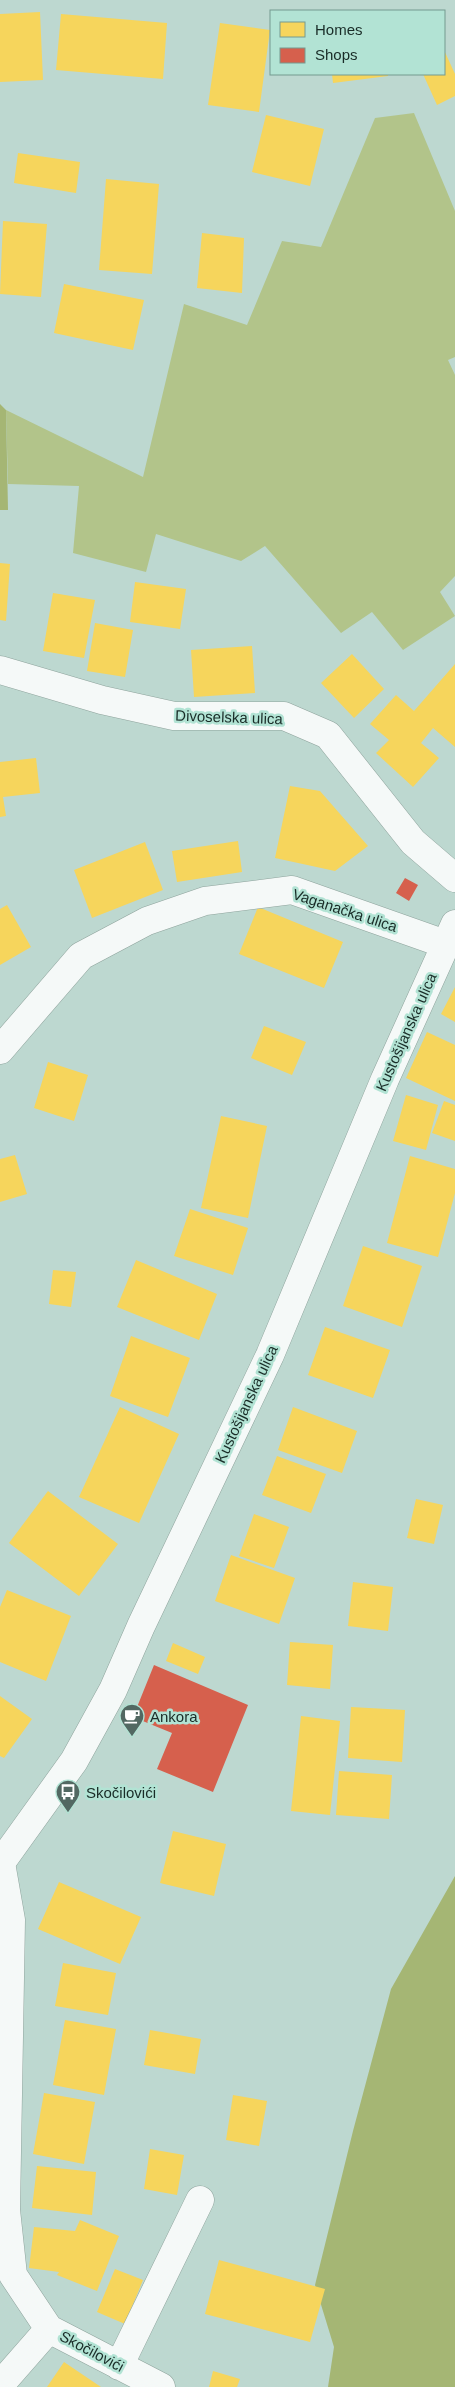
<svg xmlns="http://www.w3.org/2000/svg" width="455" height="2387" font-family="Helvetica,sans-serif">
  <style>
    .green { fill: #b2c48a }
    .forest { fill: #a5b674 }
    .homes { fill: #f6d55c }
    .shops { fill: #d6604d }
    .lines { fill: none; stroke-linecap: round; stroke-linejoin: round }
    .street-casing { stroke: #8ea39c; stroke-width: 29 }
    .secondary-casing { stroke: #8ea39c; stroke-width: 29 }
    .street { stroke: #f5f9f8; stroke-width: 28 }
    .secondary { stroke: #f5f9f8; stroke-width: 28 }
    .labels { text-anchor: middle; dominant-baseline: central; stroke-width: 5; stroke-linejoin: round; paint-order: stroke }
    .street-label { font-size: 15px; fill: #192c27; stroke: #b2e3d4 }
    .poi-label { font-size: 15px; fill: #192c27; stroke: #b2e3d4; text-anchor: start }
  </style>
  <rect width="100%" height="100%" fill="#bdd8d0"/>
  <path class="green" d="M414,113L455,211V357L448,360L455,375V576L440,592L455,616L403,650L372,612L341,633L265,546L241,561L156,534L146,572L73,553L79,486L8,484L6,410L143,477L184,304L247,325L282,241L321,247L375,118Z"/>
  <path class="forest" d="M0,404L6,410L8,510H0Z
    M455,1876V2387H328L334,2347L315,2285L353,2131L391,1989Z"/>
  <path class="homes" d="M40,12L43,80L0,82V14Z
    M61,14L167,23L163,79L56,70Z
    M220,23L270,30L259,112L208,105Z
    M444,50L455,74V96L437,105L423,74H444Z
    M332,74H388V76L333,83Z
    M266,115L324,129L310,186L252,172Z
    M18,153L80,162L76,193L14,183Z
    M106,179L159,184L152,274L99,270Z
    M3,221L47,224L41,297L0,294Z
    M202,233L244,238L242,293L197,288Z
    M64,284L144,300L133,350L54,333Z
    M0,563L10,564L6,621L0,620Z
    M135,582L186,589L180,629L130,622Z
    M53,593L95,600L84,658L43,651Z
    M95,623L133,630L125,677L87,671Z
    M252,646L255,693L194,697L191,650Z
    M352,654L384,689L354,718L321,683Z
    M455,664V747L433,728L421,743L439,758L413,787L376,753L389,740L370,724L396,695L414,711Z
    M36,758L40,793L3,797L6,816L0,817V762Z
    M290,786L320,791L368,846L335,871L275,858Z
    M238,841L242,872L177,882L172,851Z
    M145,842L163,890L92,918L74,870Z
    M7,905L31,947L0,965V909Z
    M258,907L343,942L324,988L239,954Z
    M455,987V1022L441,1014Z
    M264,1026L306,1042L292,1075L251,1058Z
    M427,1032L455,1045V1101L406,1078Z
    M48,1062L88,1075L74,1121L34,1108Z
    M406,1095L438,1105L426,1150L393,1141Z
    M444,1101L455,1105V1141L432,1133Z
    M221,1116L267,1126L248,1218L201,1208Z
    M15,1155L27,1194L0,1202V1159Z
    M410,1156L455,1169V1193L438,1257L387,1243Z
    M190,1209L248,1228L233,1275L174,1256Z
    M363,1246L422,1266L402,1327L343,1306Z
    M136,1260L217,1294L199,1340L117,1307Z
    M53,1270L76,1272L71,1307L49,1304Z
    M325,1327L390,1350L373,1398L308,1375Z
    M131,1336L190,1358L168,1417L110,1396Z
    M120,1407L179,1434L139,1523L79,1497Z
    M293,1407L357,1431L342,1473L278,1450Z
    M277,1456L326,1474L311,1513L262,1495Z
    M48,1491L118,1544L79,1596L9,1543Z
    M416,1499L443,1505L434,1544L407,1538Z
    M254,1514L289,1527L274,1568L239,1556Z
    M231,1555L295,1578L279,1624L215,1601Z
    M353,1582L393,1587L388,1631L348,1626Z
    M7,1590L71,1616L46,1681L0,1662V1607Z
    M290,1642L333,1645L330,1689L287,1685Z
    M173,1643L205,1657L198,1674L166,1661Z
    M0,1696L32,1719L4,1758L0,1756Z
    M351,1707L405,1710L402,1762L348,1758Z
    M301,1716L340,1721L330,1815L291,1811Z
    M339,1771L392,1775L389,1819L336,1815Z
    M173,1831L226,1844L214,1896L160,1883Z
    M59,1882L141,1917L120,1964L38,1929Z
    M63,1963L116,1973L108,2015L55,2006Z
    M65,2020L116,2029L104,2095L53,2085Z
    M150,2030L201,2039L195,2074L144,2065Z
    M44,2093L95,2102L84,2164L33,2154Z
    M233,2095L267,2101L259,2146L226,2140Z
    M150,2149L184,2155L177,2195L144,2189Z
    M37,2166L96,2172L92,2215L32,2208Z
    M80,2220L119,2236L97,2291L57,2275L59,2272L29,2268L34,2227L75,2231Z
    M219,2260L325,2289L310,2342L205,2314Z
    M115,2269L143,2280L125,2324L97,2312Z
    M64,2362L101,2387H47Z
    M213,2371L240,2379L237,2387H209Z"/>
  <path class="shops" d="M405,878L418,885L409,901L396,893Z
    M154,1665L248,1705L213,1792L157,1769L172,1733L133,1717Z"/>
  <g class="lines">
    <defs>
      <path id="street" d="M0,670L102,700L174,716H284L328,735L413,842L455,878
        M0,1050L81,956L147,921L205,901L292,890L445,944
        M1,1863L11,1920L6,2210L13,2275L49,2329L161,2387
        M119,2366L200,2200
        M0,2385L49,2329"/>
      <path id="secondary" d="M0,1864L74,1761L113,1690L141,1626L270,1355L385,1079L455,924"/>
    </defs>
    <use href="#street" class="street-casing"/>
    <use href="#secondary" class="secondary-casing"/>
    <use href="#street" class="street"/>
    <use href="#secondary" class="secondary"/>
  </g>
  <defs>
    <symbol id="cafe-pin" viewBox="-11 -11 22 30"><path d="M0 17L-7.5 6A9.5 9.5 0 1 1 7.5 6Z" fill="#526862" stroke="#b2e3d4"/><path d="M-5.5-4.5H6V0H3Q3 3.5 0 3.5H-2.5Q-5.5 3.5-5.5 0ZM3-3.2v2h1.7v-2ZM-6 4.5H4V6H-6Z" fill="#fff"/></symbol>
    <symbol id="bus-pin" viewBox="-11 -11 22 30"><path d="M0 17L-7.5 6A9.5 9.5 0 1 1 7.5 6Z" fill="#526862" stroke="#b2e3d4"/><path d="M-5-6H5V4H4V6H2V4H-2V6H-4V4H-5ZM-3.5-4V0h7V-4ZM-3.5 1.2v1.5H-2V1.2ZM2 1.2v1.5H3.5V1.2Z" fill="#fff"/></symbol>
  </defs>
  <g fill-rule="evenodd">
    <use href="#cafe-pin" x="118" y="1702" width="28" height="38"/>
    <use href="#bus-pin" x="54" y="1778" width="28" height="38"/>
  </g>
  <g class="labels">
    <g class="street-label">
      <text transform="translate(229 717) rotate(2)">Divoselska ulica</text>
      <text transform="translate(345 910) rotate(18)">Vaganačka ulica</text>
      <text transform="translate(406 1032) rotate(-66)">Kustošijanska ulica</text>
      <text transform="translate(246 1404) rotate(-65)">Kustošijanska ulica</text>
      <text transform="translate(92 2351) rotate(28)">Skočilovići</text>
    </g>
    <g class="poi-label">
      <text x="150" y="1716">Ankora</text>
      <text x="86" y="1792">Skočilovići</text>
    </g>
  </g>
  <rect x="270" y="10" width="175" height="65" fill="#b2e3d4" stroke="#759a8f"/>
  <rect x="280" y="22" width="25" height="15" fill="#f6d55c" stroke="#759a8f"/>
  <text x="315" y="35" font-size="15" fill="#192c27">Homes</text>
  <rect x="280" y="48" width="25" height="15" fill="#d6604d" stroke="#759a8f"/>
  <text x="315" y="60" font-size="15" fill="#192c27">Shops</text>
</svg>
